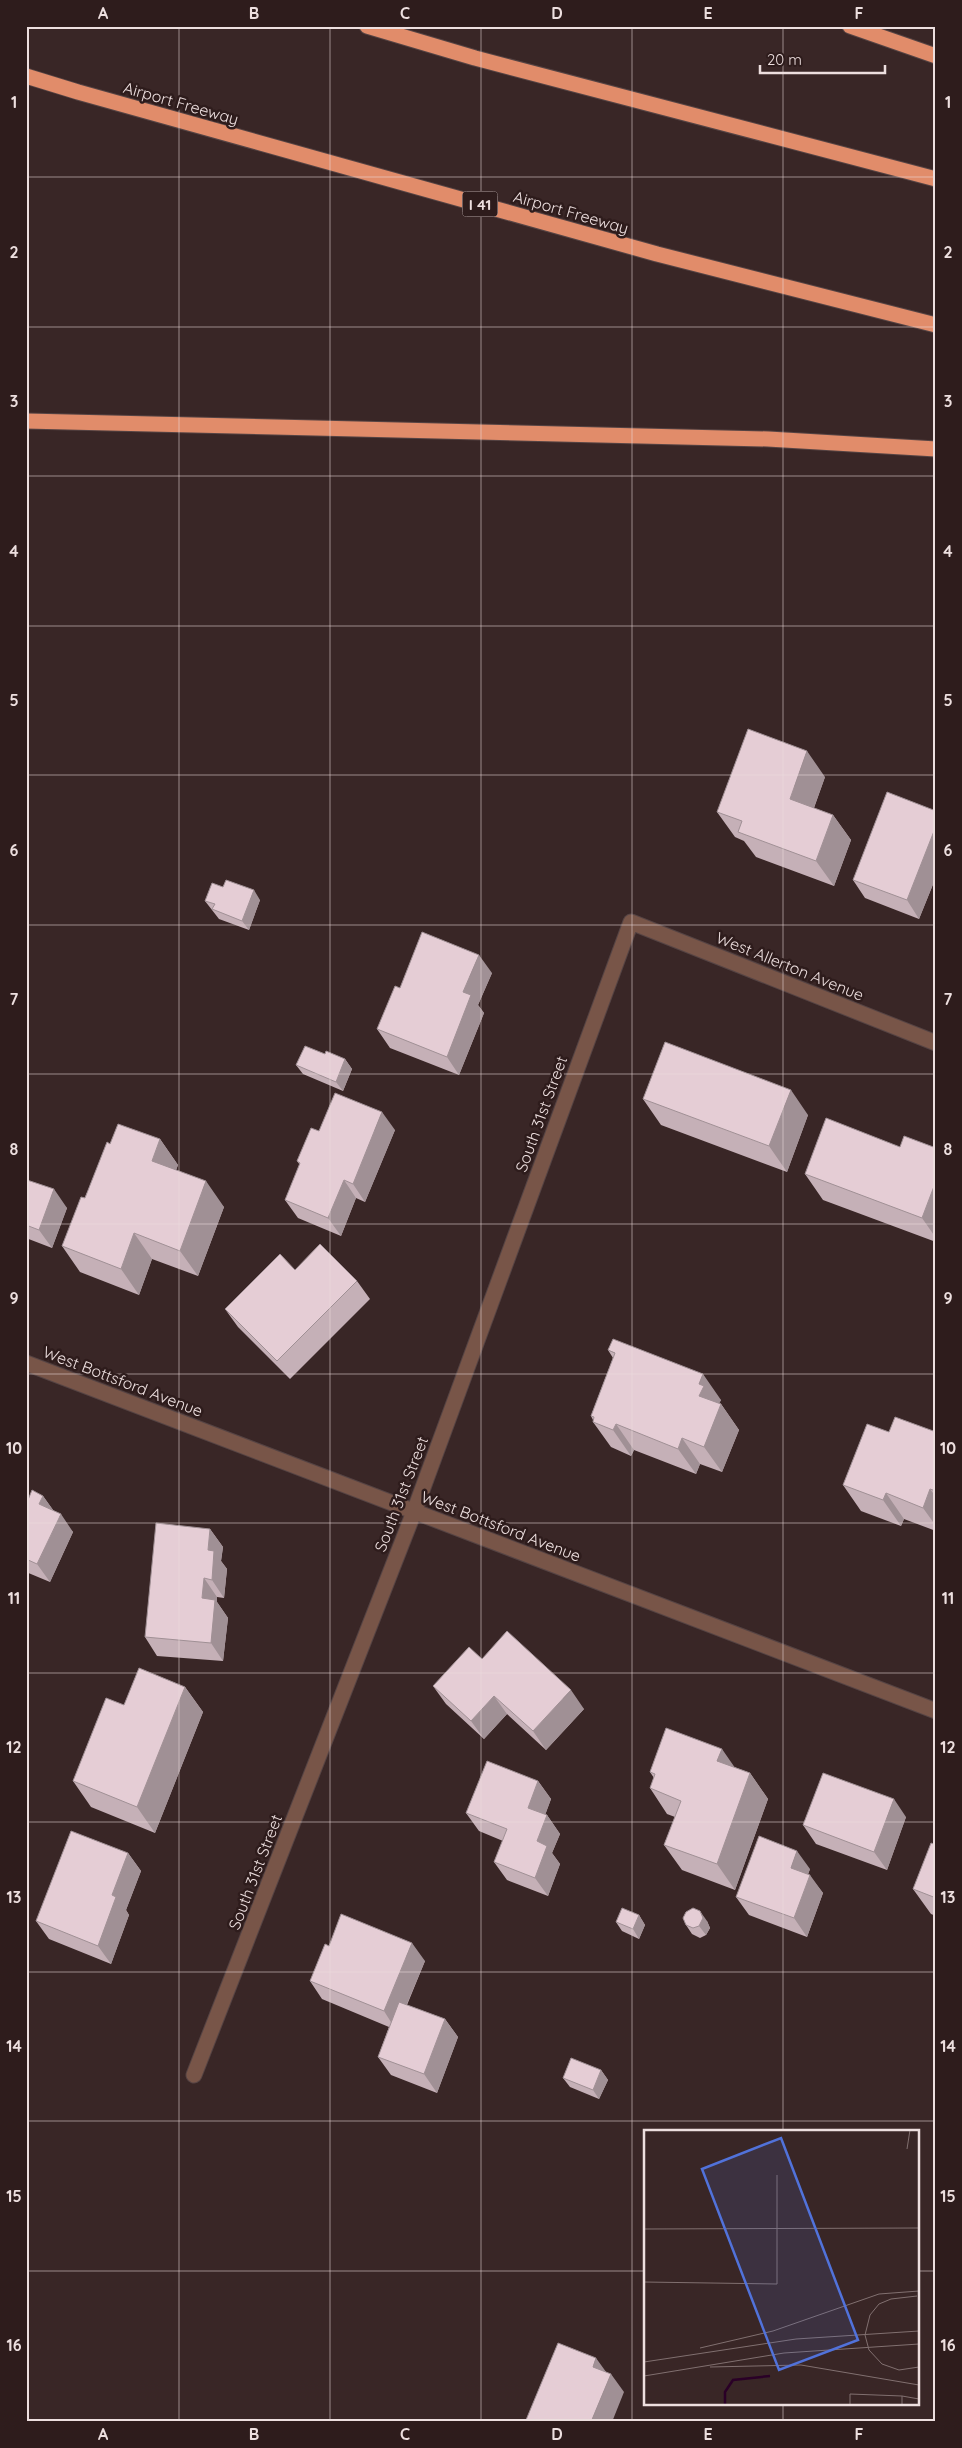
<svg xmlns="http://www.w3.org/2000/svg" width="962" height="2448" font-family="Quicksand,sans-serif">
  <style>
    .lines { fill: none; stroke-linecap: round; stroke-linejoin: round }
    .minor-casing { stroke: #564444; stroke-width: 17 }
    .highway-casing { stroke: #564444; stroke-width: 17 }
    .minor { stroke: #785548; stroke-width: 15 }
    .highway { stroke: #e18c6a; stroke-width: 15 }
    .wall { fill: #c5b0b7 }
    .shaded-wall { fill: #a09095 }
    .building { fill: #e5cdd5; stroke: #a09095 }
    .grid { fill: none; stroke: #eddfdf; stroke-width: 1; stroke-opacity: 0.55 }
    .labels { text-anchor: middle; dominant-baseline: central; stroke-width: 5; stroke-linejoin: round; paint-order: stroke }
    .shield { fill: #2e1c1c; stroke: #b4a4a4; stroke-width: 1 }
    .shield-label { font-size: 15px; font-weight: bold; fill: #eddfdf }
    .street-label { font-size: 16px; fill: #eddfdf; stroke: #2e1c1c }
    .inset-river { fill: none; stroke: #2a0027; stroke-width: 2.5 }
    .inset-road { fill: none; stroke: #817070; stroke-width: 1 }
    .view { fill: #5172da; fill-opacity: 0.15; stroke: #5172da; stroke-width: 2.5 }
    .inset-edge { fill: none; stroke: #eddfdf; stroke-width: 2.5 }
    .neatline { fill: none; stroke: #eddfdf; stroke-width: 2 }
    .grid-label { font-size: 16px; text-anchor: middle; font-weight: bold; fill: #eddfdf }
  </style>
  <rect width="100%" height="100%" fill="#392626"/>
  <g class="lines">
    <defs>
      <path id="minor" d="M26,1363L936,1711
        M194,2075L414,1512L631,922L936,1043"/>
      <path id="highway" d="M367,26L475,58L936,179
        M850,26L936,56
        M26,76L78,92L657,254L936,325
        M26,421L768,439L936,449"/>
    </defs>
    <use href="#minor" class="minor-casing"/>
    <use href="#highway" class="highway-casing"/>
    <use href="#minor" class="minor"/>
    <use href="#highway" class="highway"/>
  </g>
  <path class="wall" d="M825,777L814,808L833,815L851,840L834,886L756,857L744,841L735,837L717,812Z
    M936,811V877L919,919L865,898L853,880Z
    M260,900L249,930L219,919L205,901Z
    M492,973L478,1005L484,1013L459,1075L390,1048L377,1029L400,988Z
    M325,1054L345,1059L352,1069L343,1091L303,1074L296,1065Z
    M643,1099L808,1115L787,1172L661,1125Z
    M395,1130L365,1202L356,1198L341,1236L298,1218L285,1200L300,1165L297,1161L319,1131Z
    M160,1139L178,1165L176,1170L224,1207L198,1276L152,1259L139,1295L80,1272L62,1246L110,1144Z
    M900,1147L936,1148V1242L823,1200L805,1174Z
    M26,1181L67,1208L52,1248L26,1238Z
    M357,1281L370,1299L290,1379L238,1327L225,1309Z
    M608,1350L721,1400L719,1403L721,1404L739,1430L722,1472L700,1464L696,1474L634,1450L631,1456L611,1447L593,1422V1420L591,1416L613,1358Z
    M889,1432H936V1531L904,1519L901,1526L861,1511L843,1485Z
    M43,1496L53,1510L73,1532L50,1582L26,1572V1499L28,1500Z
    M210,1529L223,1547L221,1561L227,1569L224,1598L217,1597V1602L228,1618L223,1661L157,1656L145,1637Z
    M482,1659L584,1709L546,1750L507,1714L484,1739L446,1704L433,1686Z
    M185,1687L203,1712L155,1833L91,1807L73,1781L124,1705Z
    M734,1767L750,1773L768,1799L735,1890L682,1870L664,1845L675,1817L667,1814L650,1788L654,1778L650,1772Z
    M538,1781L551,1799L545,1815H547L560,1834L552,1853L560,1864L548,1896L507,1880L494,1862L503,1841L479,1831L466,1813Z
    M906,1817L887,1870L816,1844L803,1825Z
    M936,1845V1916L931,1914L913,1889Z
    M128,1853L141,1871L126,1910L129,1915L111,1964L49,1939L36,1921Z
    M810,1869L808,1874L823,1893L807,1937L749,1915L736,1897Z
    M639,1915L645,1925L639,1939L622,1931L616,1922Z
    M707,1921L710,1928L706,1935L700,1938L692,1934L686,1925Z
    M329,1946L425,1961L407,2005L445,2019L458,2037L437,2093L391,2075L378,2057L389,2027L322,1999L310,1981Z
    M601,2070L608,2080L599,2099L570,2087L563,2078Z"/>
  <path class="shaded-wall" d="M807,751L825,777L808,824L790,799Z
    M833,815L851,840L834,886L816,861Z
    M936,826V877L919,919L907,900Z
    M254,890L260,900L249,930L242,921Z
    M479,955L492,973L478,1005L484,1013L459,1075L447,1057L463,992Z
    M345,1059L352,1069L343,1091L336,1082Z
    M791,1090L808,1115L787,1172L769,1146Z
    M382,1112L395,1130L365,1202L353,1184Z
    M160,1139L178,1165L170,1186L152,1161Z
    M344,1180L356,1198L341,1236L328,1218Z
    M206,1181L224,1207L198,1276L180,1251Z
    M936,1181V1238L922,1218Z
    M54,1189L67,1208L52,1248L39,1230Z
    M134,1233L152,1259L139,1295L121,1269Z
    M703,1374L721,1400L718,1406L721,1404L739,1430L722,1472L704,1447L699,1396V1384Z
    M616,1424L634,1450L631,1456L613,1430Z
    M682,1438L700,1464L696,1474L678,1449Z
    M930,1489L936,1497V1526L923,1508Z
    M886,1493L904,1519L901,1526L883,1500Z
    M43,1496L56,1514L39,1504Z
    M61,1514L73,1532L50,1582L37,1564Z
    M210,1529L223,1547L221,1561L227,1569L224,1598L212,1580L208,1550Z
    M204,1578L217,1597V1602L228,1618L223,1661L211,1643L202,1598Z
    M185,1687L203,1712L155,1833L137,1807Z
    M571,1690L584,1709L546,1750L533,1731Z
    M494,1696L507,1714L484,1739L471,1721Z
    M722,1749L740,1775L717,1761Z
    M750,1773L768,1799L735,1890L717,1864Z
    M538,1781L551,1799L541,1826L528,1808Z
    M894,1799L906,1817L887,1870L874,1852Z
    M547,1815L560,1834L552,1853L560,1864L548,1896L535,1878L537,1841Z
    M797,1851L810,1869L804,1886L791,1868Z
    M128,1853L141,1871L126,1910L129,1915L111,1964L98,1946L112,1895Z
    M810,1875L823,1893L807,1937L794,1918Z
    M700,1911L707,1921L710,1928L706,1935L699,1926Z
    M639,1915L645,1925L639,1939L633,1929Z
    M412,1943L425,1961L396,2030L384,2011Z
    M445,2019L458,2037L437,2093L424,2074Z
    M601,2070L608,2080L599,2099L593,2090Z
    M596,2358L609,2376L593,2367Z
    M611,2374L624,2392L612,2422H591Z"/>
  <path class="building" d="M748,729L807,751L790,799L833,815L816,861L738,832L742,821L717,812Z
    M887,792L936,811V826L907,900L853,880Z
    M226,880L254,890L242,921L212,909L215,904L205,901L212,883L223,887Z
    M422,932L479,955L463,992L471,995L447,1057L377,1029L395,986L400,988Z
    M665,1042L791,1090L769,1146L643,1099Z
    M305,1046L325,1054L326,1051L345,1059L336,1082L296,1065Z
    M335,1093L382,1112L353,1184L344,1180L328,1218L285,1200L300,1163L297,1161L311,1128L319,1131Z
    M826,1118L900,1147L904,1136L936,1148V1181L922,1218L805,1174Z
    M118,1124L160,1139L152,1161L206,1181L180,1251L134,1233L121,1269L62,1246L81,1197L85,1198L107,1142L110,1144Z
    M27,1180L54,1189L39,1230L26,1225Z
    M320,1244L357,1281L277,1361L225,1309L280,1254L295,1270Z
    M613,1339L703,1374L699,1384L704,1386L699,1396L721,1404L704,1447L682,1438L678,1449L616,1424L613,1430L593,1422L594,1417L591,1416L615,1353L608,1350Z
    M895,1417L936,1432V1491L930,1489L923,1508L886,1493L883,1500L843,1485L867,1424L889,1432Z
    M32,1490L43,1496L39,1504L61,1514L37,1564L26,1559V1499L28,1500Z
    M156,1523L210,1529L208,1550L214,1551L212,1580L204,1578L202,1598L215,1600L211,1643L145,1637Z
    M507,1631L571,1690L533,1731L494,1696L471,1721L433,1686L469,1647L482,1659Z
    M139,1668L185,1687L137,1807L73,1781L106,1698L124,1705Z
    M666,1728L722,1749L717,1761L750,1773L717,1864L664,1845L681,1801L650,1788L655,1774L650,1772Z
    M487,1761L538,1781L528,1808L547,1815L537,1841L547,1846L535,1878L494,1862L507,1829L466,1813Z
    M823,1773L894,1799L874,1852L803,1825Z
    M71,1831L128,1853L112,1895L116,1897L98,1946L36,1921Z
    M759,1836L797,1851L791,1868L810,1875L794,1918L736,1897Z
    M931,1843L936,1845V1898L913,1889Z
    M622,1908L639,1915L633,1929L616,1922Z
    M693,1908L700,1911L703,1918L699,1926L693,1928L686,1925L683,1918L686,1912Z
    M341,1914L412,1943L384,2011L310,1981L325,1944L329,1946Z
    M399,2002L445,2019L424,2074L378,2057Z
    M571,2058L601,2070L593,2090L563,2078Z
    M558,2343L596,2358L593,2367L611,2374L591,2422H531L526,2420Z"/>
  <path class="grid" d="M179,26V2422M330,26V2422M481,26V2422M632,26V2422M783,26V2132M26,177H936M26,327H936M26,476H936M26,626H936M26,775H936M26,925H936M26,1074H936M26,1224H936M26,1374H936M26,1523H936M26,1673H936M26,1822H936M26,1972H936M26,2121H936M26,2271H646M918,2271H936M783,2404V2422"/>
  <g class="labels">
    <rect class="shield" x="462.5" y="191.5" width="35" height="25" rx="4"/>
    <g class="shield-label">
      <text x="480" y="204">I 41</text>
    </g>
    <g class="street-label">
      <text transform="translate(181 103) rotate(16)">Airport Freeway</text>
      <text transform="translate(571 212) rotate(16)">Airport Freeway</text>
      <text transform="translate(790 966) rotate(22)">West Allerton Avenue</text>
      <text transform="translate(541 1114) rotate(-70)">South 31st Street</text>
      <text transform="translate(123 1381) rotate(21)">West Bottsford Avenue</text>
      <text transform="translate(401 1494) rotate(-69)">South 31st Street</text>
      <text transform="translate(501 1526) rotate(21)">West Bottsford Avenue</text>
      <text transform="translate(255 1872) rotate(-69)">South 31st Street</text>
    </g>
  </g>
  <g transform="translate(644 2130)">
    <rect width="275" height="275" fill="#392626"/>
    <path class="inset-river" d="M81,275V262L89,250L126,246"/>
    <path class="inset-road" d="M263,19L266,0M0,99L275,98M0,152L133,154V45M273,166L247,169L235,174L226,185L221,205L225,220L238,234L255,240L275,237M56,218L129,201L235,164L275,161M0,232L152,209L275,201M66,237L157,235L275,255M0,246L140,223L275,214M206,275V264L258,266M258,275V266L275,269"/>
    <path class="view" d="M137,8L214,210L135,240L58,39Z"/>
    <rect width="275" height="275" class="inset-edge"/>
  </g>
  <rect width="962" height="2448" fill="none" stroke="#2e1c1c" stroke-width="55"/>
  <path d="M760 65v8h125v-8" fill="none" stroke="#eddfdf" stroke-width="2.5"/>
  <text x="767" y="65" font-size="15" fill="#eddfdf" stroke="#2e1c1c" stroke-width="4" paint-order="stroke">20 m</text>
  <rect x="28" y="28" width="906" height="2392" class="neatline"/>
  <g class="grid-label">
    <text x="103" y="19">A</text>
    <text x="254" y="19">B</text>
    <text x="405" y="19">C</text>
    <text x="557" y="19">D</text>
    <text x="708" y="19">E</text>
    <text x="859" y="19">F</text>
    <text x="14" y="108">1</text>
    <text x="948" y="108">1</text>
    <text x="14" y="258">2</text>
    <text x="948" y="258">2</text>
    <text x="14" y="407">3</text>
    <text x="948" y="407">3</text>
    <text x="14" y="557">4</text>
    <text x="948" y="557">4</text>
    <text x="14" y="706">5</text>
    <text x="948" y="706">5</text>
    <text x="14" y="856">6</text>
    <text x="948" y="856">6</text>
    <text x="14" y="1005">7</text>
    <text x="948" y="1005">7</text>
    <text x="14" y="1155">8</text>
    <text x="948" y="1155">8</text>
    <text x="14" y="1304">9</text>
    <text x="948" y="1304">9</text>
    <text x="14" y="1454">10</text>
    <text x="948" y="1454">10</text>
    <text x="14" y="1604">11</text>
    <text x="948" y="1604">11</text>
    <text x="14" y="1753">12</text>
    <text x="948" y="1753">12</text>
    <text x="14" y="1903">13</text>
    <text x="948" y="1903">13</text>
    <text x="14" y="2052">14</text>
    <text x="948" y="2052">14</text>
    <text x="14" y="2202">15</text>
    <text x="948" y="2202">15</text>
    <text x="14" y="2351">16</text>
    <text x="948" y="2351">16</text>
    <text x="103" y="2440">A</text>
    <text x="254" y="2440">B</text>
    <text x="405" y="2440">C</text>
    <text x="557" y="2440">D</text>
    <text x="708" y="2440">E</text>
    <text x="859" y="2440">F</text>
  </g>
</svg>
